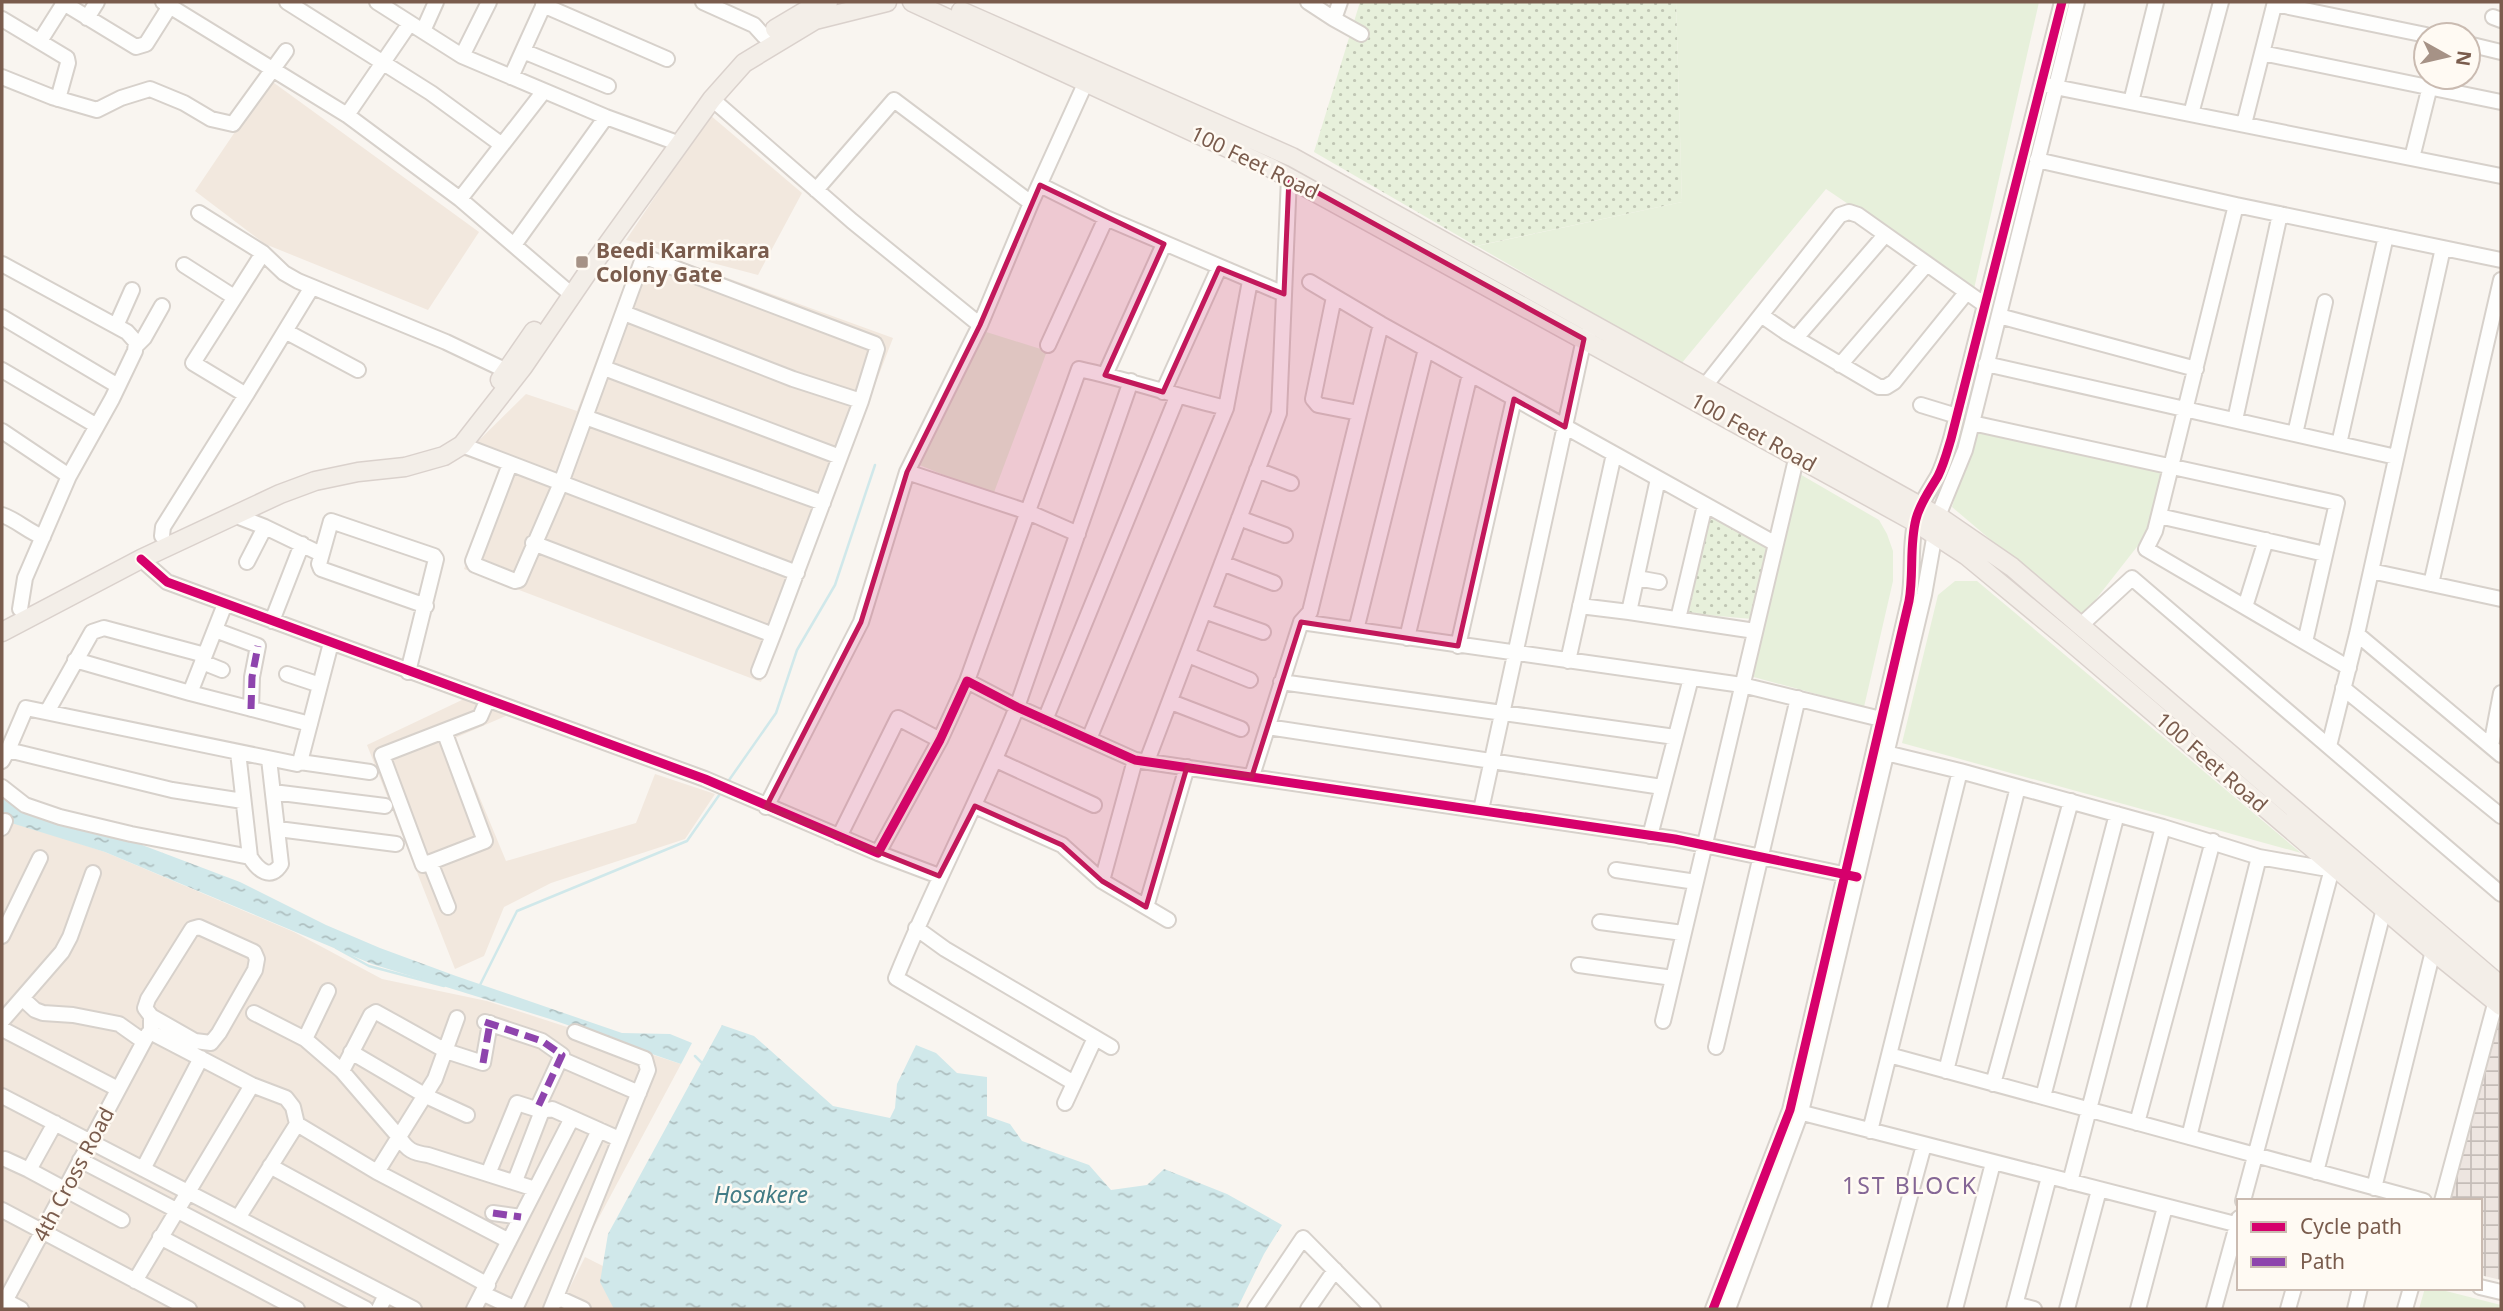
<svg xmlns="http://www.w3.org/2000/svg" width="2503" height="1311" font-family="'Noto Sans',sans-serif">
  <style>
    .residential { fill: #f2e8de }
    .industrial { fill: url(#industrial-grid) }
    .grass { fill: #e7f0db }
    .park { fill: url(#park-dots) }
    .water { fill: url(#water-ripples) }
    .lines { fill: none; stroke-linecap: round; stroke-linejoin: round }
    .stream { stroke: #d0e8ea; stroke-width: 2.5 }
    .minor-casing { stroke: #d7d1cb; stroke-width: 18 }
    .major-casing { stroke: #dad1cc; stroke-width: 21 }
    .minor { stroke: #fefefd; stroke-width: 14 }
    .major { stroke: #f3eee8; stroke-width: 18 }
    .quiet { stroke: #8e44ad; stroke-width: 7; stroke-dasharray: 14 7; stroke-linecap: butt }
    .cycleway-casing { stroke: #fffaf3; stroke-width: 13 }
    .cycleway { stroke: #d6006c; stroke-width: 9 }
    .marked { fill: #c2185b; fill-opacity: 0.2; stroke: #c2185b; stroke-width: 5; stroke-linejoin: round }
    .poi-dot { fill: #a69286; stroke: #fffaf3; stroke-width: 2.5 }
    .labels { text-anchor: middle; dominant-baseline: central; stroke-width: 5; stroke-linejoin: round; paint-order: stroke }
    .street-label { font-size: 21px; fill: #7a5c4d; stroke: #fffaf3 }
    .poi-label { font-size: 21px; font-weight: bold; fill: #7a5c4d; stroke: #fffaf3; text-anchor: start }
    .neighbourhood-label { font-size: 23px; letter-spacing: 2px; fill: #846695; stroke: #fffaf3 }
    .water-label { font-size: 23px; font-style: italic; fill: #437c86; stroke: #fffaf3 }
  </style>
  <defs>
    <pattern id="industrial-grid" width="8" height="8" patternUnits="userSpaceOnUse" patternTransform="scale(1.75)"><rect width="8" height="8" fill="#ede5e0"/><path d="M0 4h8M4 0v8" fill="none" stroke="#c5bdb8"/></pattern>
    <pattern id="park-dots" width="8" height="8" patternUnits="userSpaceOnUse" patternTransform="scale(1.75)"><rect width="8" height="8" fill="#e7f0db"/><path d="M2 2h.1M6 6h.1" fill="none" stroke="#c0c6b4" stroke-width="1.8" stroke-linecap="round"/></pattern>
    <pattern id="water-ripples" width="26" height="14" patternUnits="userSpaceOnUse" patternTransform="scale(1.75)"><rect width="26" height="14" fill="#d0e8ea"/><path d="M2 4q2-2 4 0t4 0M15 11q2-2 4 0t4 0" fill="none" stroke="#aebfc0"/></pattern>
  </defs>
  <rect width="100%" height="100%" fill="#f9f5f0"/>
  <path class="residential" d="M270,80L479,232L428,310L265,244L195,191Z
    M710,115L802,193L758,275L626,240Z
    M639,246L893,338L761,682L464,569L502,466L463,456L526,394L577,411Z
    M464,699L508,715L455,738L506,861L636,823L655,774L715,794L685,839L551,883L504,907L484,956L455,969L367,745Z
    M2,818L105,852L294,932L382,979L487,1001L681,1064L550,1309H426L2,1089Z
    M2,1101L403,1309H2Z
    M585,1257L688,1309H559Z"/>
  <path class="industrial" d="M2497,1020L2501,1024V1280L2480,1275V1201H2448Z"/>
  <path class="grass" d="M1676,2H2039L1974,289L1826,189L1681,364L1477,246L1682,202Z
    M983,331L1047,351L993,495L917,464Z
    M1976,428L2162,472L2147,534L2082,617L1952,507Z
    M1798,473L1879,520L1887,534L1893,551V581L1864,707L1750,676Z
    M1955,581H1977L2301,853L1902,743L1938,595Z
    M2425,1288H2434L2501,1305V1309H2419Z"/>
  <path class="park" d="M1360,2H1676L1682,202L1476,246L1314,152Z
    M1707,511L1768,547L1752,619L1684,613Z"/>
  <path class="water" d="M2,792L240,882L326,925L380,948L456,976L622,1033L670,1034L692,1043L681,1064L550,1019L372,964L105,852L5,821L2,818Z
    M722,1025L754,1036L833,1106L890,1118L895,1108L897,1084L916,1045L936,1053L957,1073L987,1077V1116L1010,1124L1022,1141L1089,1165L1111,1190L1147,1185L1164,1169L1227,1194L1282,1225L1264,1254L1237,1309H614L600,1282L608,1234Z"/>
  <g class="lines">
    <path class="stream" d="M727,783L776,713L797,650L835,585L875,465
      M336,948L369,966L444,986
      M479,987L517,911L687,841L722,791
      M695,1056L703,1064"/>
    <defs>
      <path id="minor" d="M62,2L136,47L146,44L170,6
        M163,2L347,115L460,199L572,295
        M287,2L431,93L502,145
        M703,2L754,25L764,36
        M1308,2L1334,19L1340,2
        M2275,4L2426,35
        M543,5L667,59
        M2493,17L2501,20
        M87,18L97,2
        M2,19L67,58L68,63L58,99
        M1334,19L1361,34
        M410,23L462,56L606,117L672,141
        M423,31L436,2
        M40,41L64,3
        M2468,44L2501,52
        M523,51L608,86
        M2262,53L2501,102
        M462,56L489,2
        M2,77L52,97L97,110L121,98L150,89L184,103L211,119L233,124L286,51
        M511,77L545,2
        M2050,86L2501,176
        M712,99L852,221L980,325
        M2131,102L2156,2
        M2191,114L2221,2
        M347,115L410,23L377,2
        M2244,124L2275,2
        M2412,158L2430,86
        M2037,160L2236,205L2501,260
        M1040,185L1106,218L1284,294
        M816,190L894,100L1031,203
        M460,199L544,91
        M2236,205L2155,531L2146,549L2349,668
        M199,213L263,253L284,273L298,281L446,342L507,371
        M514,245L606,117
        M2,264L127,332L136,342L135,351L112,399L69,476L25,578L20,609
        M184,265L234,297
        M1310,282L1381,324L1776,544
        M1334,297L1313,399L1318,405L1359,413
        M624,313L793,379L861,401
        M1761,315L1787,333L1879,387H1886L1894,382L1966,293
        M1999,316L2196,369
        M2,317L118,386
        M116,326L132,290
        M285,331L358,370
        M1796,338L1885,235
        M1048,345L1106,218
        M136,346L144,338L162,306
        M1986,364L2396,457
        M1840,365L1926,265
        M604,368L840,457
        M2,370L97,426
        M1105,375L1164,244
        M1704,387L1840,215L1849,212L1858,215L1985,305
        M1163,392L1219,268
        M246,395L312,287
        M1921,405L1957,416
        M585,417L823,503
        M2235,420L2280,214
        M1972,423L2337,503L2305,642
        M2,431L69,476
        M2295,434L2325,302
        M2339,444L2386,236
        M462,445L797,573
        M510,464L473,561L475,565L515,581L519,580L561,483L642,261L648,258L875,344L877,349L861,401L773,635L533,543
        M1257,470L1291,483
        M907,472L1028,512L1078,534
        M1658,479L1629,612L1755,631
        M2,515C17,520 27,531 43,537
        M234,515L265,527L321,554
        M2159,516L2325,554
        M1239,518L1285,535
        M162,536L163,527L246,395L193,363L263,253
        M141,559L167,582L705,779L878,853L940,740L967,681L1017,707L1135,760L1675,839L1857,877
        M247,562L265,527
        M1222,563L1274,583
        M2371,571L2501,599
        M1637,578L1659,582
        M2431,584L2501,280
        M1580,606L1629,612
        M2245,607L2266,540
        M1204,611L1263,632
        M1678,619L1705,505
        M272,621L302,544
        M1301,622L1742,685L1889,721
        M2081,625L2132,578L2501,894
        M215,630L258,646L252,677L251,709
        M1356,630L1426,349
        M2357,634L2501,755
        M1407,638L1470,374
        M1458,646L1514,399
        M1188,655L1250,680
        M75,660L190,693L225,604
        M1568,661L1614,454
        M202,662L222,670
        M759,671L773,635
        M408,672L436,559L434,556L331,521L319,564L321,569L426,606
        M287,674L320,685
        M967,681L1079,369C1129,380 1176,396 1226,408
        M1281,682L1675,737
        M2343,688L2501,816
        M190,693L310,724
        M1171,702L1241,729
        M47,712L92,632L104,628L205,655
        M1045,720L1177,397
        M1268,727L1662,787
        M444,731L485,841L423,865L382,755L480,717L487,701
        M1089,739L1226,408L1250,281
        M2329,746L2357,634L2443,248
        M2491,746L2501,693
        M8,750L26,708L297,764L300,762L331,643
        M1886,753L1960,771L2163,827L2259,857L2322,868L2326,860
        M996,760L1094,805
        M1135,760L1102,881L1168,920
        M2,761L8,750L172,790L243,801
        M1147,761L1279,413L1289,177
        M300,762L370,772
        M1252,776L1301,622L1310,612L1381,324
        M2,787L25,805L60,817L131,834L250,857L238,752
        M273,792L385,806
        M975,806L1062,845L1102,881
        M766,807L861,622L907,472L980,325L1031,203L1090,73
        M1481,810L1584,339L1588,334
        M2,828L5,821
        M278,829L396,844
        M1650,836L1691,678
        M839,837L898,718L940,740
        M878,853L939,876
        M250,857C258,870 271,881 281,864L269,759
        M430,862L448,907
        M1616,870L1696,882
        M1146,907L1187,767
        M1600,922L1683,933
        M916,928L945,949L1111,1047
        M2,936L40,858
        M1579,965L1673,978
        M22,998L35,1010L43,1013L73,1015L119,1024L143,1041
        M254,1013L305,1039L342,1071L399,1137C407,1150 413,1153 428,1155L535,1189
        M2,1021L62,952L70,937L93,873
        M1663,1021L1797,455
        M485,1022L542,1041L562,1055L537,1109
        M2,1029L118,1089
        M151,1034V1016L195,1041L211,1043L219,1033L255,970L257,959L254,952L199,927L192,929L148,999L145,1008L151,1016
        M305,1039L328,991
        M1716,1047L1798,698
        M351,1052L426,1096L467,1115
        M1889,1055L2424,1201
        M563,1060L639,1093
        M342,1071L371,1015L376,1012L446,1051L483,1063L490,1023
        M1946,1071L2018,787
        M1074,1083L896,978C933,886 980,799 1017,707L1131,381
        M1993,1084L2071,801
        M2,1096L414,1309
        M2043,1097L2117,814
        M1065,1103L1095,1038
        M1795,1111L2239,1225
        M55,1123L29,1170L122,1220
        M2137,1123L2213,841
        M1870,1131L1960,771
        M2189,1137L2259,857
        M5,1159L29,1170
        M80,1160L366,1309
        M270,1166L488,1285
        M143,1169L201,1058
        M377,1172L435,1079L457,1018
        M2316,1172L2384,909
        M488,1174L517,1103L542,1111
        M515,1181L542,1111L552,1109L619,1139
        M2070,1182L2163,827
        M2374,1188L2433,951
        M2243,1201L2333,865
        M2442,1201L2498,993
        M2,1210L189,1309
        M493,1213L521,1217
        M238,1218L297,1124L377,1172L509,1241
        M160,1237L297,1309
        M135,1281L252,1085
        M2480,1287L2501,1292
        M484,1294L516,1309
        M2,1299L21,1309
        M554,1302L561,1299L583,1309
        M2015,1304L2034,1309
        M2,1307L148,1034H154L252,1085L286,1098L293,1107L297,1124
        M379,1309L386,1295
        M474,1309L572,1118
        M515,1309L599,1130
        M551,1309L648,1070L645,1059L575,1032
        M1255,1309L1303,1238L1373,1309
        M1308,1309L1335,1270
        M1713,1309L1790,1110L1909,601C1914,574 1909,546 1916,519C1920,503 1930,490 1938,476C1944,464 1947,452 1951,439L2062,2
        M1728,1309L1801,1112L1924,595L1938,516L1965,450L1972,423L2077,2
        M1879,1309L1924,1145
        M1955,1309L1993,1163
        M2014,1309L2049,1177
        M2067,1309L2099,1190
        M2138,1309L2165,1207
        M2214,1309L2239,1218
        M2288,1309L2294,1288
        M2355,1309L2360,1288
        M2405,1309L2411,1288"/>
      <path id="major" d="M912,2L1271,168L1915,522L1967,556L2065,637L2433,951L2501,1006
        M961,11L1292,157L1938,516L2012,567L2501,986
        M775,29L812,7L828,2
        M500,380L534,331
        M2,632L141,559L280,494L315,481L358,472L405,467L444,456L462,445L523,367L594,263L712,99L744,63L815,20L887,2"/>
    </defs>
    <use href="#minor" class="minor-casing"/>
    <use href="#major" class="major-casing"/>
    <use href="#minor" class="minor"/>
    <use href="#major" class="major"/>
    <path class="quiet" d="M251,709L252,677L258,646
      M485,1022L542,1041L562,1055L537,1109
      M483,1063L490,1023
      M493,1213L521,1217"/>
    <defs>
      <path id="cycleway" d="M141,559L167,582L705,779L878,853L940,740L967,681L1017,707L1135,760L1675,839L1857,877
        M1713,1309L1790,1110L1909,601C1914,574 1909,546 1916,519C1920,503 1930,490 1938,476C1944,464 1947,452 1951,439L2062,2"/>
    </defs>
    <use href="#cycleway" class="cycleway-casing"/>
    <use href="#cycleway" class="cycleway"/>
  </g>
  <path class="marked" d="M1289,177L1584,339L1565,427L1514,399L1458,646L1301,622L1252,776L1187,767L1146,907L1102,881L1062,845L975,806L939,876L766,807L861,622L907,472L980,325L1040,185L1164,244L1105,375L1163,392L1219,268L1284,294Z"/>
  <rect class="poi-dot" x="575" y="255" width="14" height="14" rx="3.5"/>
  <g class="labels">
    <g class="street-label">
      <text transform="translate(1255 162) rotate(26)">100 Feet Road</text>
      <text transform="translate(1754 432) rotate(29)">100 Feet Road</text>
      <text transform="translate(2212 762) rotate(41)">100 Feet Road</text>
      <text transform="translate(73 1174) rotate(-62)">4th Cross Road</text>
    </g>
    <g class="poi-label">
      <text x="596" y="250">Beedi Karmikara<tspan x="596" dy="24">Colony Gate</tspan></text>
    </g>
    <g class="neighbourhood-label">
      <text x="1910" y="1185">1ST BLOCK</text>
    </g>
    <g class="water-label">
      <text x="761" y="1194">Hosakere</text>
    </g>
  </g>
  <rect width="2503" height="1311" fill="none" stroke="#7a5c4d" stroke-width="7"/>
  <rect x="2237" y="1199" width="245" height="91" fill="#fffaf3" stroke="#cabbb1" stroke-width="2"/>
  <rect x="2251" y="1222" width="35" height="10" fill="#d6006c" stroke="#cabbb1" stroke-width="2"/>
  <text x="2300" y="1234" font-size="21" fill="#7a5c4d">Cycle path</text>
  <rect x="2251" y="1257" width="35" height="10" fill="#8e44ad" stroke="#cabbb1" stroke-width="2"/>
  <text x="2300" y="1269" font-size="21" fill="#7a5c4d">Path</text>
  <g transform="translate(2447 56) rotate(98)"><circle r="33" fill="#fffaf3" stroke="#cabbb1" stroke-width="2"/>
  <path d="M0-5L12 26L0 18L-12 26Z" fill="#a69286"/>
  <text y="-10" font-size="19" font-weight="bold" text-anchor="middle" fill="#7a5c4d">N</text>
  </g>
</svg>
